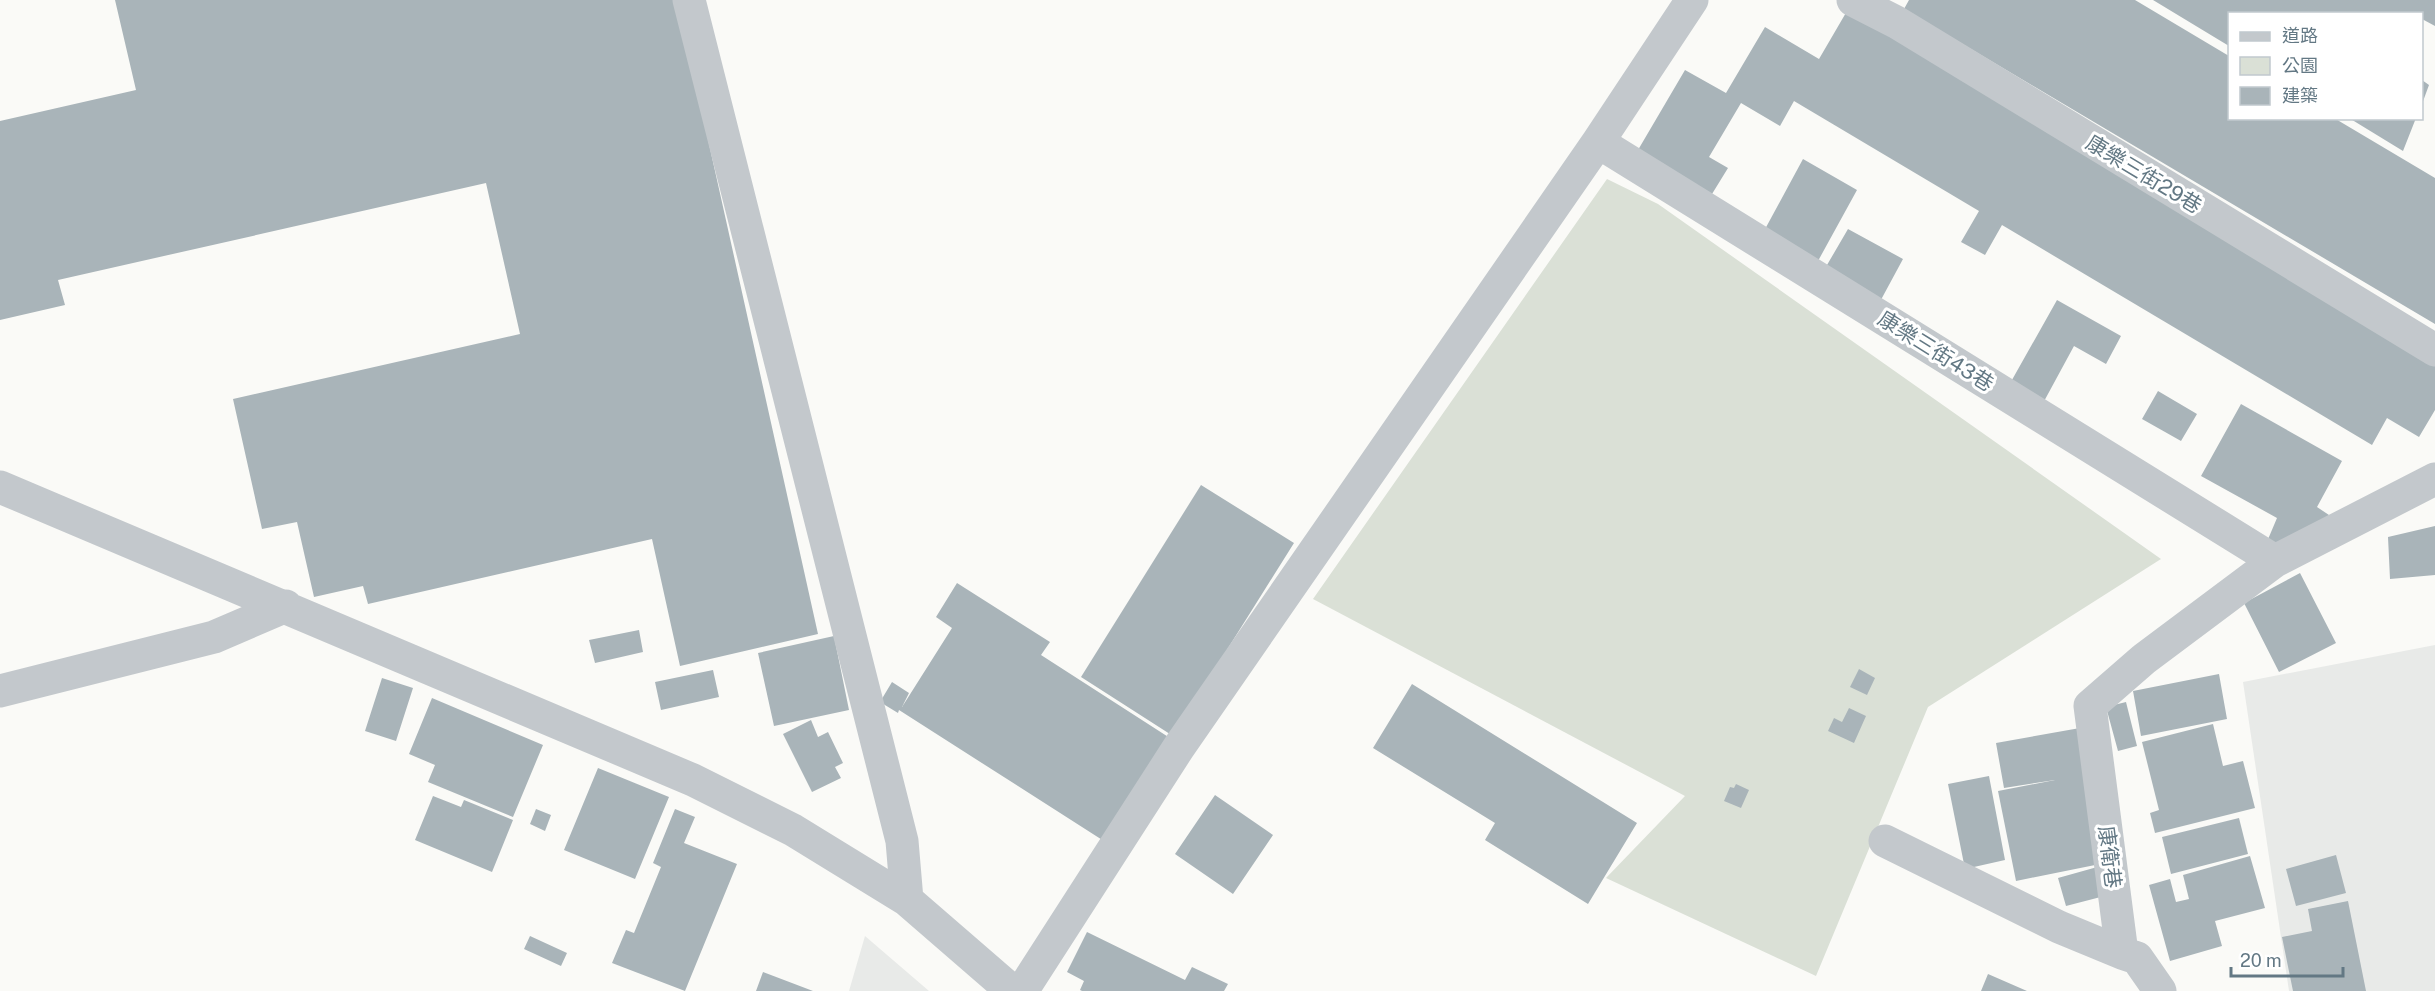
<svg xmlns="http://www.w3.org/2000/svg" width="2435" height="991" font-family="'Public Sans','Noto Sans TC',sans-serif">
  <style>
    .built { fill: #e8eae8 }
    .green { fill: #dae0d6 }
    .building { fill: #a9b4b9 }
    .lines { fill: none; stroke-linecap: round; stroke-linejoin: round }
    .minor { stroke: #c3c8cc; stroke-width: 33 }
    .labels { text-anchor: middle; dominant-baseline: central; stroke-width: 6; stroke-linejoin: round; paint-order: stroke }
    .street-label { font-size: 21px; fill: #637884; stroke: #fff }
  </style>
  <rect width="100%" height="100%" fill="#fafaf7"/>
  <path class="built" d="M2435,645V991H2289L2243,682Z
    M865,936L929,991H849Z"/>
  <path class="green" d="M1607,179L1658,204L2161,559L1928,707L1816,976L1606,878L1685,796L1313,599Z"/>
  <path class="building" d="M115,0H677L818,634L680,666L652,539L368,604L363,586L314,597L297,522L262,529L233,399L520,334L486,183L58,280L65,305L0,320V121L136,90Z
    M1909,0H2135L2229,56V118H2334L2435,178V324L1927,23L1904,9Z
    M2153,0H2435V26L2422,19V14H2229V46Z
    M1847,11L2435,361V410L2419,437L2387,418L2372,445L2002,225L1985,255L1961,242L1979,211L1794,101L1780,126L1741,103L1709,157L1728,168L1712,194L1638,150L1685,70L1726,93L1765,27L1819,59Z
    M2422,80L2429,85L2422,104Z
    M2349,118H2416L2403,151Z
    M1803,159L1857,190L1818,261L1764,231Z
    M1848,229L1903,259L1876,309L1820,277Z
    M2057,300L2121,336L2106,364L2074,346L2042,405L2008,387Z
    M2158,391L2197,414L2181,441L2142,419Z
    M2241,404L2342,461L2317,507L2329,515L2295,551L2266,544L2277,518L2201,476Z
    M1201,485L1294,543L1173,736L1081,677Z
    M2435,526V575L2390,579L2388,537Z
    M2300,573L2336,643L2279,672L2244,603Z
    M957,583L1050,642L1041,655L1173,740L1107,843L899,710L898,713L880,702L892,682L909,693L902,707L952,628L936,617Z
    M639,630L643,652L595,663L589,640Z
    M834,636L849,710L774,726L758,653Z
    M1859,669L1875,678L1867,695L1850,687Z
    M713,670L719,697L661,710L655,682Z
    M2219,674L2227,719L2141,736L2133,691Z
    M382,678L413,688L396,741L365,731Z
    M1412,684L1637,823L1588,904L1485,840L1495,823L1373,748Z
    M432,698L543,745L513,817L428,782L435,765L409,754Z
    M2126,702L2137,746L2118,751L2106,707Z
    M1849,708L1866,716L1854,743L1828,731L1834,718L1842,722Z
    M811,720L818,737L828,732L843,763L835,767L841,778L812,792L783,734Z
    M2213,724L2223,766L2243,761L2255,808L2155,833L2150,813L2159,810L2142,742Z
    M2080,728L2105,863L2016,881L1998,791L2055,780L2004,788L1996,743Z
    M598,768L669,797L635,879L564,850Z
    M1989,776L2005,860L1965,869L1948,784Z
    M1736,784L1749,790L1741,808L1724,801L1730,787L1734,788Z
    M1215,795L1273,835L1233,894L1175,854Z
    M433,796L461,807L464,800L513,820L492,872L415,840Z
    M536,809L551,815L545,831L530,824Z
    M675,809L695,817L684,843L737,864L685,991L612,963L626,930L634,933L661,867L653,863Z
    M2239,818L2248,854L2171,874L2162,837Z
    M2336,855L2346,893L2296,906L2286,869Z
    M2250,856L2265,908L2215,921L2222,946L2170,961L2149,885L2170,879L2176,902L2189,899L2183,875Z
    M2108,864L2116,893L2066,906L2058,878Z
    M2348,901L2366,991H2293L2282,937L2312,931L2308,909Z
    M1087,932L1185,980L1192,967L1228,984L1224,991H1082L1080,990L1084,981L1067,972Z
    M530,936L567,953L561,966L524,949Z
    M763,972L813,991H756Z
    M1988,974L2027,991H1981Z"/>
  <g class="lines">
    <path class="minor" d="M689,0L902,841L907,900
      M1853,0L1896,22L2435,350
      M1598,142L2275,561
      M0,487L693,780L793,830L907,900L1012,991
      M0,691L214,637L286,606
      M1885,841L2059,927L2122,953
      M1022,991L1179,747L1598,142L1692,0
      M2160,991L2137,958L2122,953L2090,706L2144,659L2275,561L2435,479"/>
  </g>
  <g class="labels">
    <g class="street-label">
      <text transform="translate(2144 174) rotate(31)">康樂三街29巷</text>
      <text transform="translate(1936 351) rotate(32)">康樂三街43巷</text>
      <text transform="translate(2110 857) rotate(83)">康衛巷</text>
    </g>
  </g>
  <rect x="2228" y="12" width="195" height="108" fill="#ffffff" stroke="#c1c9ce" stroke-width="1.5"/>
  <rect x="2240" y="32" width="30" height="9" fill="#c3c8cc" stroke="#c1c9ce" stroke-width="1.5"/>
  <text x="2282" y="42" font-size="18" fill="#637884">道路</text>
  <rect x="2240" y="57" width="30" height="18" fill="#dae0d6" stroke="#c1c9ce" stroke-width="1.5"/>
  <text x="2282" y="72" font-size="18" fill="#637884">公園</text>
  <rect x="2240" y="87" width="30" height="18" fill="#a9b4b9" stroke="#c1c9ce" stroke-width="1.5"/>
  <text x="2282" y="102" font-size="18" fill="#637884">建築</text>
  <path d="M2231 967v9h112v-9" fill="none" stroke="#637884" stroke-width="3"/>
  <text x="2240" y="967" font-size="18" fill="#637884" stroke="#ffffff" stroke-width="4.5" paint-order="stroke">20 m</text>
</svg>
